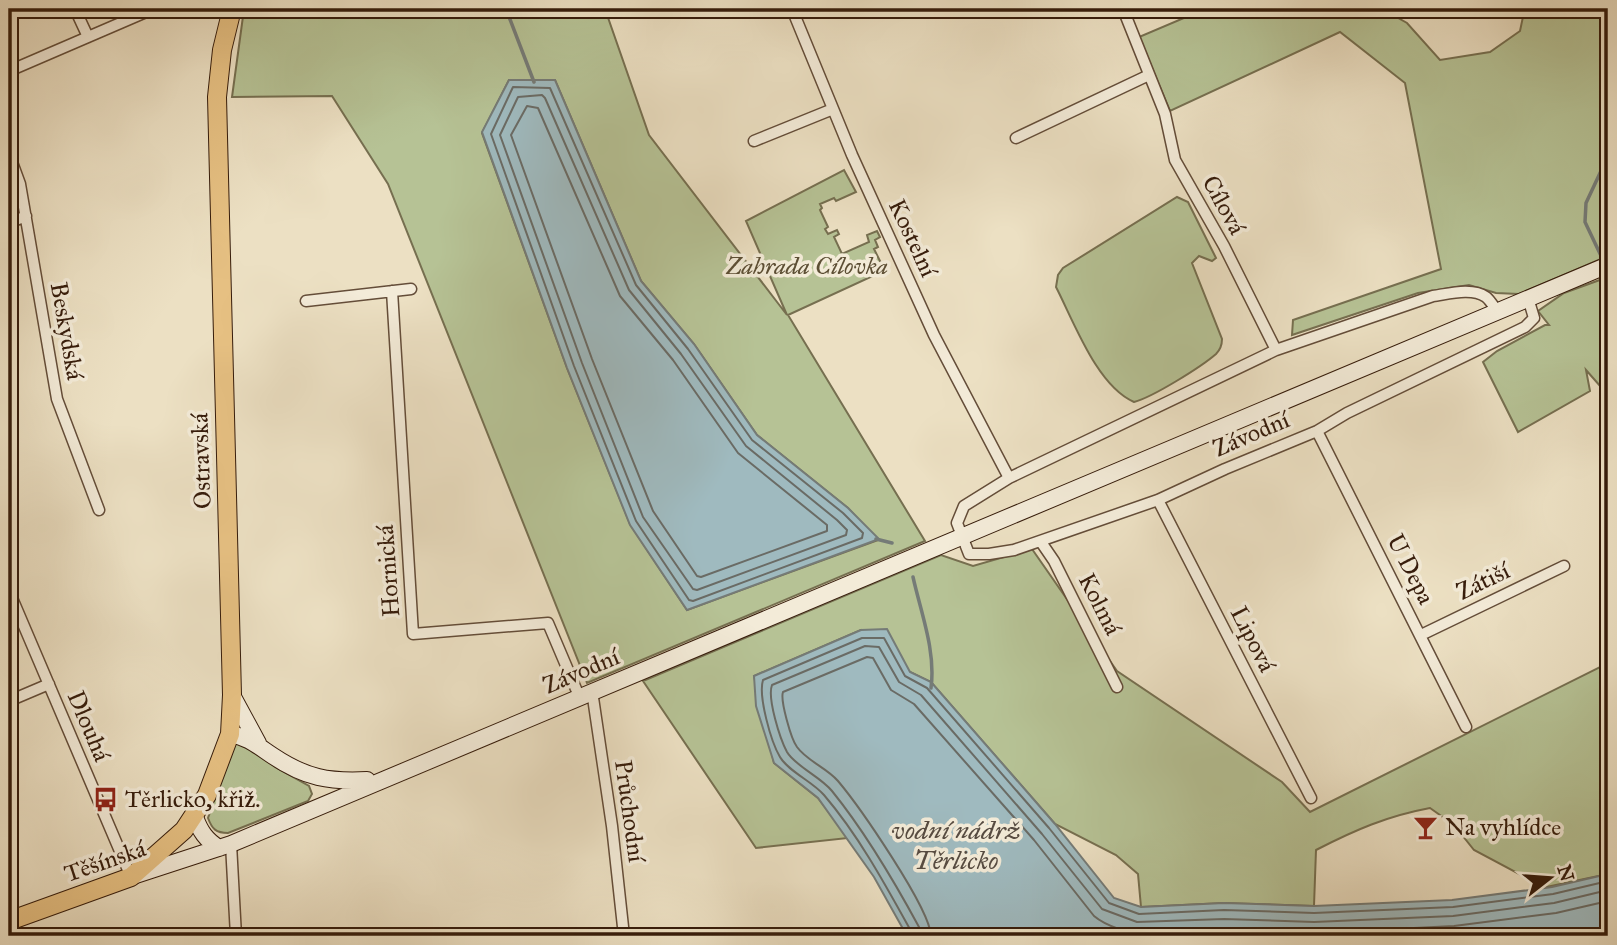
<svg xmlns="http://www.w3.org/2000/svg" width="1617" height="945" font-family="'IM FELL Great Primer',serif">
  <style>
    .green { fill: #b6c295; stroke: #766f50; stroke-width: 2; fill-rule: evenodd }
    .water { fill: #9fbabf; stroke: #757b77; stroke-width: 2 }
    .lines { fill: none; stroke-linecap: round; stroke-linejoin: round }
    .shore { stroke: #6a6b65; stroke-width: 2 }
    .stream { stroke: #757b77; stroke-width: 3.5 }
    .minor-casing { stroke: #644d39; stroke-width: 13 }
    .secondary-casing { stroke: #361c0b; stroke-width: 18 }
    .primary-casing { stroke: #361c0b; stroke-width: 20 }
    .minor { stroke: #f3ebd8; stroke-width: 10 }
    .secondary { stroke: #f3ebd8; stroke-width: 16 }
    .primary { stroke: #e6c082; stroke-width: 18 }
    .labels { text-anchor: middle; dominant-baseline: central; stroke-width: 7; stroke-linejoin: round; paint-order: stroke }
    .street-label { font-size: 24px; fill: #361c0b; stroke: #f3ebd8 }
    .park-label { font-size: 24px; font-style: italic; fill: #5c4e34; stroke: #f3ebd8 }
    .poi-label { font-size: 24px; fill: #361c0b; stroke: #f3ebd8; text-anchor: start }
    .water-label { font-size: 26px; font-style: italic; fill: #564b41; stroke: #f3ebd8 }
  </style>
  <rect width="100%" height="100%" fill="#ece0c3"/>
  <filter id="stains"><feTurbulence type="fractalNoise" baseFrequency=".00286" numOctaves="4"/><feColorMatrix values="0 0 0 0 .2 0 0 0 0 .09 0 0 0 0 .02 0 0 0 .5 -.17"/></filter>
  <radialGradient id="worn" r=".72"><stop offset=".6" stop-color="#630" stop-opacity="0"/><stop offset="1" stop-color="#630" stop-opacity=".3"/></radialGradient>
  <path class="green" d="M244,9H605L649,135L787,315L746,221L844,170L856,192L836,201L834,198L820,204L822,208L820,210L828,227L825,229L828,234L837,230L839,234L834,237L842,254L869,242L867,235L877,231L880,237L875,240L878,247L874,249L883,267L887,266L888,269L788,315L925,541L587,683L388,184L332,96L232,97ZM509,80H555L641,281L694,344L757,435L848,508L878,540L687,610L630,524L567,368L482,133Z
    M1205,9H1382L1407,23L1440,60L1490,52L1520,31L1524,12L1523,9H1608V256L1519,294L1496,293L1469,285L1418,293L1292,335L1293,320L1441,269L1405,83L1340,32L1170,111L1139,37Z
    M1177,197L1188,202L1216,258L1212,261L1199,256L1192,263L1222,339C1222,345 1221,349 1216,354C1201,367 1153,397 1134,402C1097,386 1074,322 1056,287L1058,275L1063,268Z
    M1608,277V388L1601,387L1586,370L1590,391L1518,432L1483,362L1497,351L1545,325H1549L1538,311L1564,293Z
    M1032,549L1117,671L1282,782L1310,812L1608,663V874L1537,889L1525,877L1474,850L1454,825L1430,808C1387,816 1355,830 1316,850L1314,906L1224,903L1141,907L1138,874L1116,855L1055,824L931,682L910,672L861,630L754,676L774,763L818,798L848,838L756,848L643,681L941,555L973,566Z
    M242,741L275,767L309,786L312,794L308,801L228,833C216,833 212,829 208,818L234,743Z"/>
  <path class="water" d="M509,80H555L641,281L694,344L757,435L848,508L879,539L687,610L630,525L567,368L482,132Z
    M887,629L910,672L931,682L1055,824L1114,898L1141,907L1224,903L1314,906L1452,900L1552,887L1608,874V936H907L874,877L818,798L774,763L756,706L754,676L861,630Z"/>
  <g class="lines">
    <path class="shore" d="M513,87L550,88L636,285L688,349L752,440L843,513L863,533L862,538L693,601L689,600L636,521L574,366L491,134Z
      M542,95L545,98L629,290L681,354L746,446L837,520L847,530L846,535L697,590L693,589L643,517L582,363L500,135L518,97Z
      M527,106L538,108L620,296L673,360L738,453L827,525V531L701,577L697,576L653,511L592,359L511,135Z
      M912,936L911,931C885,884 859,836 824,795C813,782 788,771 780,757C771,742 758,696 763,680L862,638H884L905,676L927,688L1049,828L1109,903L1139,914L1224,910L1314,913L1453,907L1553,894L1608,881
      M921,936L919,927C893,879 866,833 832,791C821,777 795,766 787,752C780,739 767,698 772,685L865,646L879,647L899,682L921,695L1042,834L1102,909L1137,922L1224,919L1314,922L1453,916L1554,903L1608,890
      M931,936C930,908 859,806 838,781C827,768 807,761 797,747C791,739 780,700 783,692L867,657L873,658L891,690L914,704L1034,840L1094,916C1106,926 1128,933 1143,934L1224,929L1314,933L1454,926L1556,913L1608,901"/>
    <path class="stream" d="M506,9L534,82
      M1606,9L1608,16
      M1603,260L1585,222L1586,203L1608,156
      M876,539L892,543
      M913,577C921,613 936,651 931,688"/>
    <defs>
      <path id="minor" d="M75,9L88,37
        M792,9L852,155L934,335L1009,478
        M1123,9L1165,114L1175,160L1224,246L1276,350
        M9,71L153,9
        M1016,138L1149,75
        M754,141L833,109
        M9,154L20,184L57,399L99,510
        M9,223L26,216
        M392,291L413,634L548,623L579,696
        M306,301L411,289
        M1497,311C1494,307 1490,300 1486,297C1472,287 1448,294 1433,296L1276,350L1009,478L964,506L957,523L969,554H989L1014,550L1158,500L1225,469L1317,431L1347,413L1525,327L1534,318L1528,298
        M1317,431L1466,727
        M1158,500L1311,798
        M1041,542L1054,561L1117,687
        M9,591L131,877
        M1421,635L1564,566
        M592,691L612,826L624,936
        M9,701L49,684
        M231,844L236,936"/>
      <path id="secondary" d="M232,695L258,743
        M230,734C248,737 258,746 273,756C306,778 329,782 367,780
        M195,817C200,831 206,840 219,848
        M133,876L231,844L1608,265"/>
      <path id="primary" d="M9,921L131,877L184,830L207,795L230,734L232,695L217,97L222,50L232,9"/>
    </defs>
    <use href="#minor" class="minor-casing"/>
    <use href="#secondary" class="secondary-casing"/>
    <use href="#primary" class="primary-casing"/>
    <use href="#minor" class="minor"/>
    <use href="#secondary" class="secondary"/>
    <use href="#primary" class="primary"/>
  </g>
  <defs>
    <symbol id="bus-bare" viewBox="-9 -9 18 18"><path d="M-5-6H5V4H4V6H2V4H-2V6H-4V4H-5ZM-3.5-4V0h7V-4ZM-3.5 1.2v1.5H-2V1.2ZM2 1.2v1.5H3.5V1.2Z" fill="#8f2418" stroke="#f3ebd8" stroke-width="2.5" paint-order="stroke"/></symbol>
    <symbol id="bar-bare" viewBox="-9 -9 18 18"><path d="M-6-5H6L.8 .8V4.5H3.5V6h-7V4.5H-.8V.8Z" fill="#8f2418" stroke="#f3ebd8" stroke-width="2.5" paint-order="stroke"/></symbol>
  </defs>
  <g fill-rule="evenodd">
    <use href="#bus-bare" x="88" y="782" width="35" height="35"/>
    <use href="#bar-bare" x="1408" y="810" width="35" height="35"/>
  </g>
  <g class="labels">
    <g class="street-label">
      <text transform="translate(1224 205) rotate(61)">Cílová</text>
      <text transform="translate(913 238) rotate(65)">Kostelní</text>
      <text transform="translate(67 331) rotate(80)">Beskydská</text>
      <text transform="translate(1251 434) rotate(-23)">Závodní</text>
      <text transform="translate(201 461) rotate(-92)">Ostravská</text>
      <text transform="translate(1411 569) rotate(63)">U Depa</text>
      <text transform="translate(388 571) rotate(-94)">Hornická</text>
      <text transform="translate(1483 581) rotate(-26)">Zátiší</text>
      <text transform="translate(1100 604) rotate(63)">Kolmá</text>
      <text transform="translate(1253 639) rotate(63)">Lipová</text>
      <text transform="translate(581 671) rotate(-23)">Závodní</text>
      <text transform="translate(89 726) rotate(67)">Dlouhá</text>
      <text transform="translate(630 811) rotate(82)">Průchodní</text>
      <text transform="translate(105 861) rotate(-19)">Těšínská</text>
    </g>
    <g class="park-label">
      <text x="807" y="266">Zahrada Cílovka</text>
    </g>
    <g class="poi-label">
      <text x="125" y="799">Těrlicko, křiž.</text>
      <text x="1445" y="827">Na vyhlídce</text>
    </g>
    <g class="water-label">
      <text x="956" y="830">vodní nádrž<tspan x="956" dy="30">Těrlicko</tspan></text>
    </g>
  </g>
  <rect width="1617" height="945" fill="none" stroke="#ece0c3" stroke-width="35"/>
  <rect x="10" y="10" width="1596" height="924" fill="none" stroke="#361c0b" stroke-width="3.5"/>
  <rect x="18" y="18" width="1582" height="910" fill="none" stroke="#361c0b" stroke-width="2"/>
  <g transform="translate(1550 878) rotate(73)" stroke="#f3ebd8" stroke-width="5" paint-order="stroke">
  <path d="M0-5L12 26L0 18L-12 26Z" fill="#361c0b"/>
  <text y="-10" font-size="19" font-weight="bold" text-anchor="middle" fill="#361c0b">N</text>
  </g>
  <rect width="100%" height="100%" filter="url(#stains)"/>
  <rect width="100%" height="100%" fill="url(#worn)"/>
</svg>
